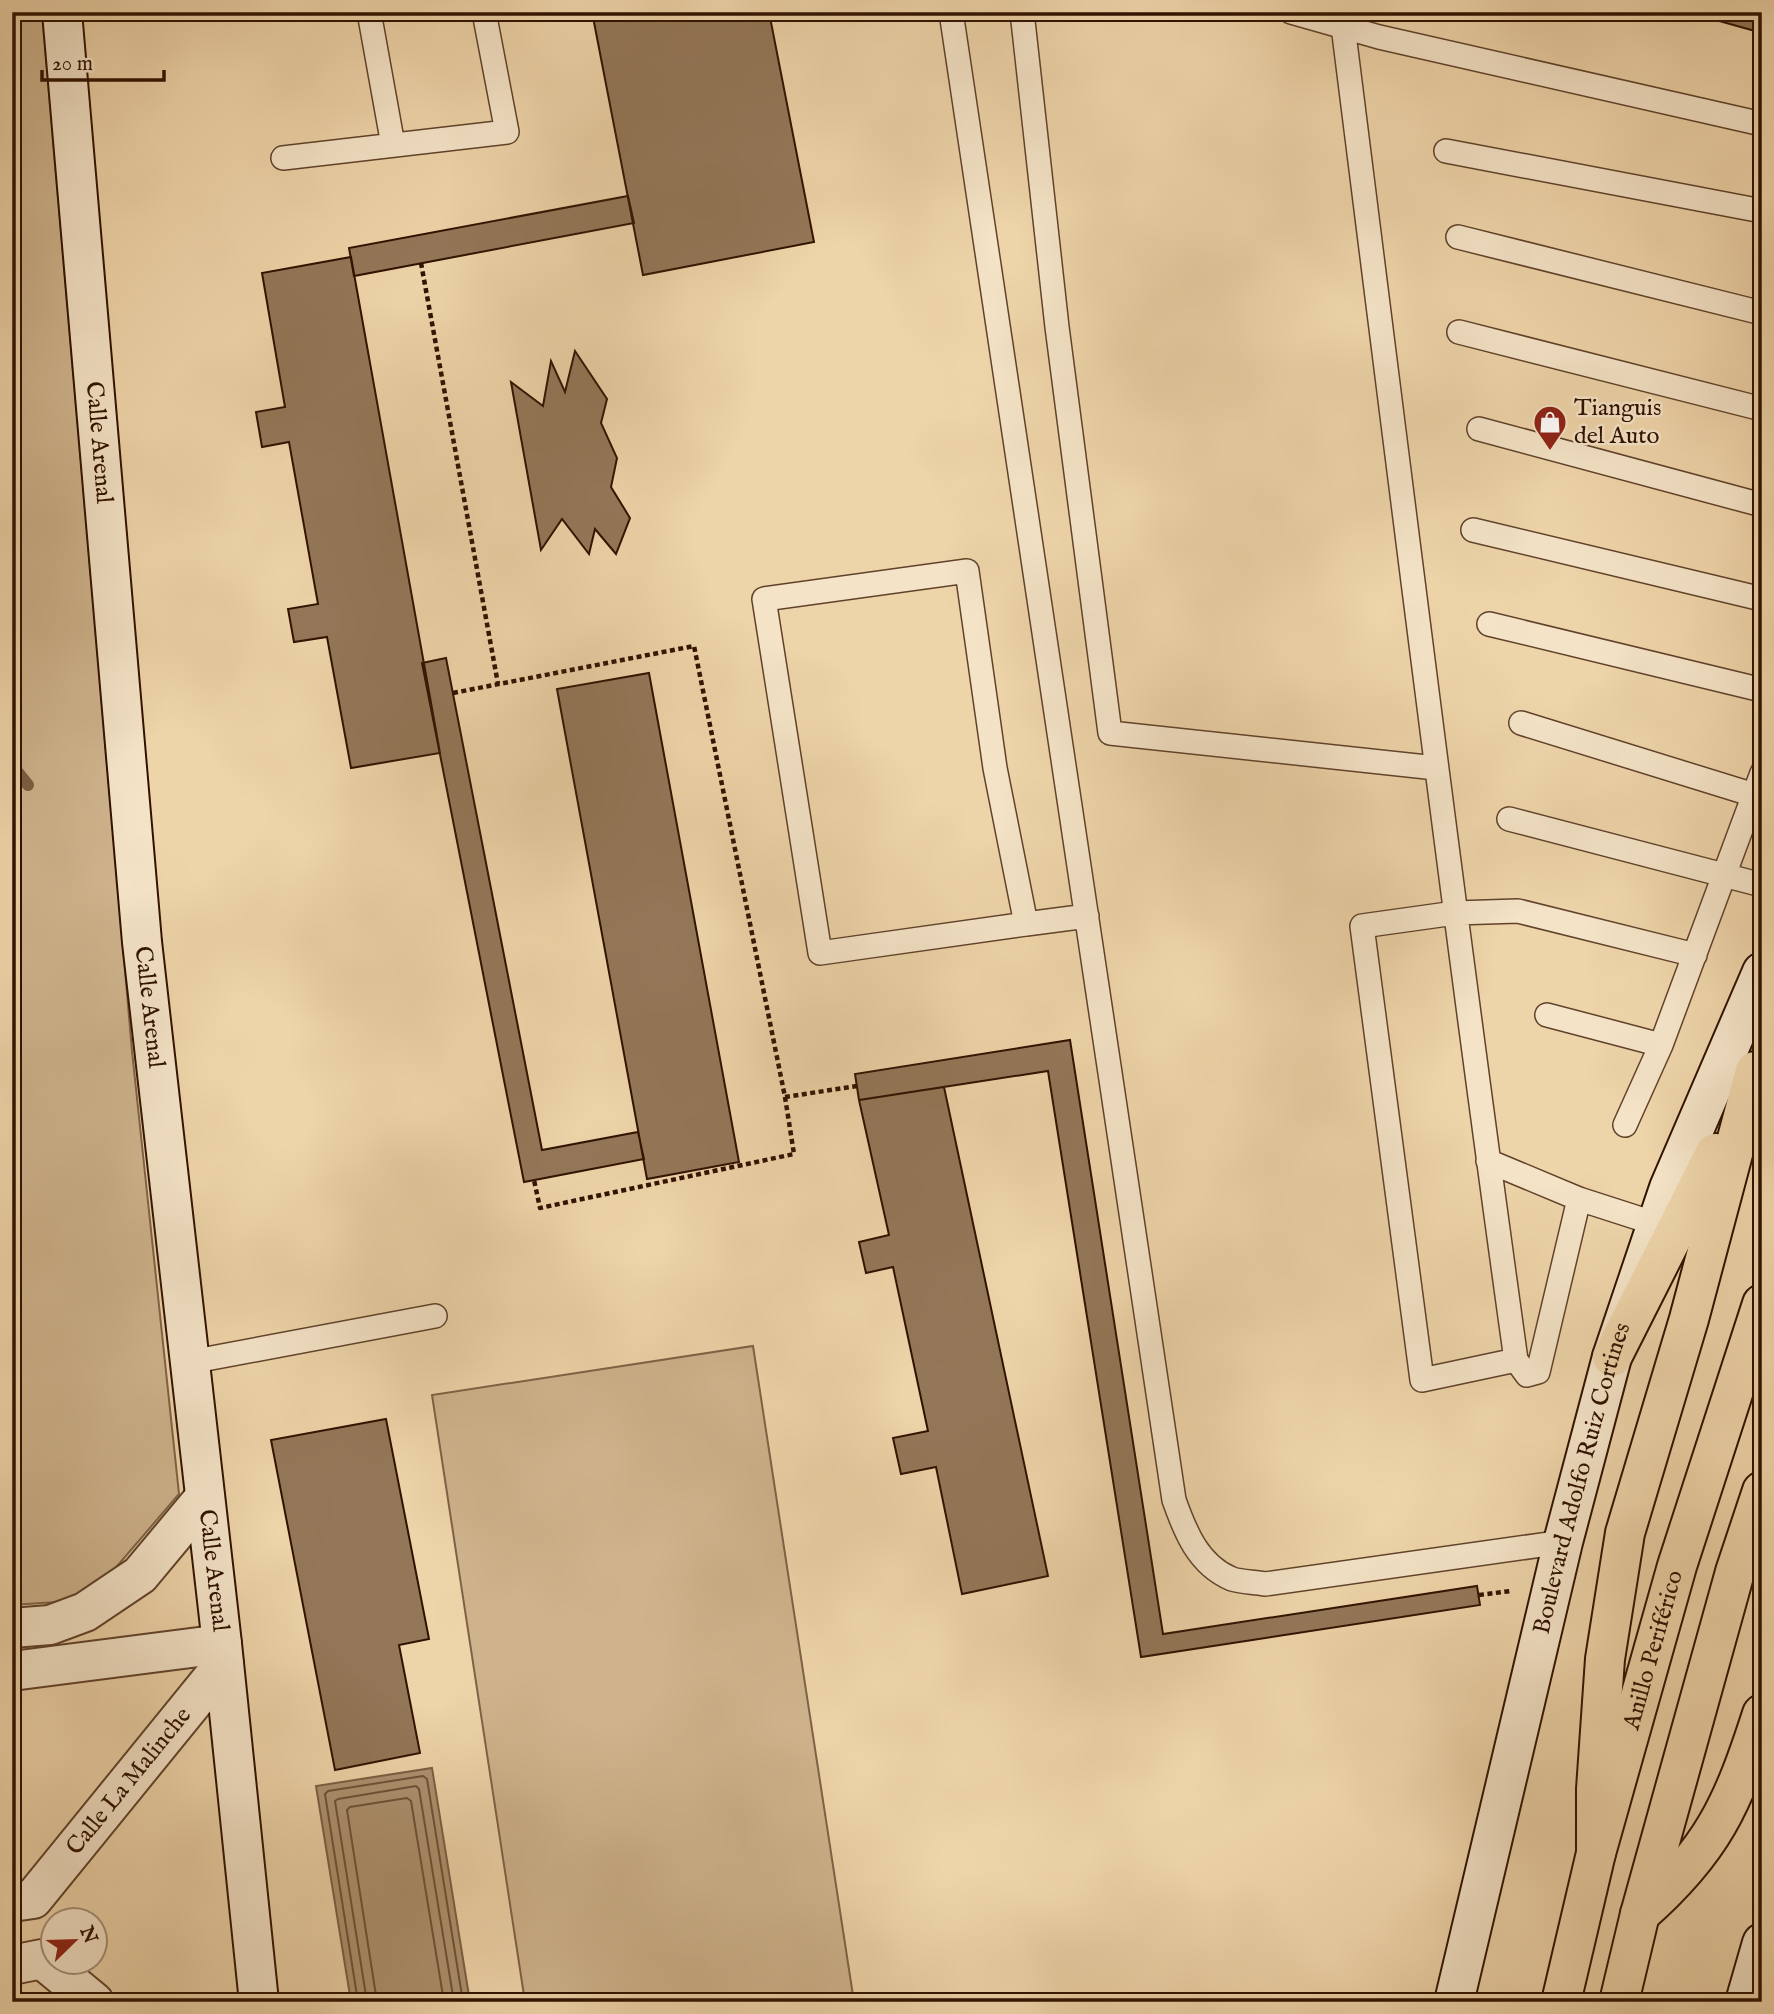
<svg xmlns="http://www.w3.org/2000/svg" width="1774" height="2014" font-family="'IM FELL English',serif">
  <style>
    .green { fill: #ceb38c; stroke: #7f6246; stroke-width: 2 }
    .water { fill: #ad9270; stroke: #7b5f43; stroke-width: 2 }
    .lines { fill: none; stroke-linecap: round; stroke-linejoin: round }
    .shore { stroke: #6e5238; stroke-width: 2 }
    .stream { stroke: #7b5f43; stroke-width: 12 }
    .building { fill: #937758; stroke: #301200; stroke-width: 2 }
    .lane-casing { stroke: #60422a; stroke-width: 26 }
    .street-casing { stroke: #60422a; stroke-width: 42 }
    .secondary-casing { stroke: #301200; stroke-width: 42 }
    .highway-casing { stroke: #301200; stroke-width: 42 }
    .path { stroke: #301200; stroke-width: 4.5; stroke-dasharray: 5 3.5; stroke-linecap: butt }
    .lane { stroke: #f4e3c7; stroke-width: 23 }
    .street { stroke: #f4e3c7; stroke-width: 38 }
    .secondary { stroke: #f4e3c7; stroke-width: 38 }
    .highway { stroke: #eed4a9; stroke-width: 38 }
    .labels { text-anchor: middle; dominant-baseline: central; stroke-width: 5; stroke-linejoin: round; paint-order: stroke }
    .poi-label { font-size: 24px; fill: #301200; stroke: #f4e3c7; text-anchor: start }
    .street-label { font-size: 24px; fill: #301200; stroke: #f4e3c7 }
  </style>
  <rect width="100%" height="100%" fill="#eed4a9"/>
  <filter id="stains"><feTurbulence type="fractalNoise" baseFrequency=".00286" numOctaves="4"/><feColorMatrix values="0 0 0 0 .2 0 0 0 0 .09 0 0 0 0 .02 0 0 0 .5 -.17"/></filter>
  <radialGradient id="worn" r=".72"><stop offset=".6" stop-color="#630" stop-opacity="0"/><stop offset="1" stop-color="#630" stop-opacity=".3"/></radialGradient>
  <path class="green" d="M12,12H42L132,1051L179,1494L88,1600L12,1605Z
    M753,1346L854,2002H525L432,1395Z"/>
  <path class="water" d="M432,1768L470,2002H351L316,1786Z"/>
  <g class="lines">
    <path class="shore" d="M358,2002L325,1794L328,1791L423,1776L427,1779L463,2002
      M367,2002L335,1801L338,1799L416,1786L419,1789L454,2002
      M377,2002L347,1810L350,1807L407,1798L411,1801L444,2002"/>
    <path class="stream" d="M12,765L28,785"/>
  </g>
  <path class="building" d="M592,12H769L814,242L643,275Z
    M1687,12H1760L1755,31Z
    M628,196L634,223L354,276L349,248Z
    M351,257L440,753L351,768L327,637L294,642L288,609L318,604L289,442L262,447L256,412L285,407L262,273Z
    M575,351L607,399L601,423L617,458L611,487L630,518L616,554L595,529L589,554L562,519L541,550L511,382L543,406L551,361L565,392Z
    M446,658L542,1150L638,1132L644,1159L524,1182L422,663Z
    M649,673L739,1162L647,1179L557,689Z
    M1070,1040L1163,1634L1477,1586L1480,1605L1141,1657L1048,1071L859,1100L855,1074Z
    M944,1087L1048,1576L962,1594L936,1467L901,1474L893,1438L928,1431L893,1267L866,1273L859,1242L889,1235L859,1100Z
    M386,1419L429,1639L399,1645L420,1753L335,1770L271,1440Z"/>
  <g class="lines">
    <defs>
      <path id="lane" d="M369,12L393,145
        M951,12L1174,1500C1185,1531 1198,1565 1232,1579C1241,1582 1255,1582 1265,1584L1563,1542
        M1022,12L1057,327L1110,733L1436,768
        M1291,12L1379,37L1762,124
        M1343,26C1399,471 1454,916 1516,1360L1527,1375L1538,1372L1579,1199
        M1446,151L1762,211
        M283,158L507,132L484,12
        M1458,237L1762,313
        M1459,332L1762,409
        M1479,429L1762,505
        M1473,530L1762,599
        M1489,624L1762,690
        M1521,723L1754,795
        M1509,819L1762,885
        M1026,924L820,953L764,599L967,571L995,768L1026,924L1087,916
        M1547,1015L1661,1045
        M1625,1125L1661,1045L1762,773
        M1488,1161L1579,1199L1666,1227
        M1516,1360L1422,1380L1362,926L1455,913L1518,911L1695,955
        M190,1362L435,1316"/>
      <g id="street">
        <path d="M12,1628L50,1625L85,1612L140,1575L205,1497"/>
        <path d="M12,1671L222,1644"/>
        <path id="s1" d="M12,1902L33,1899L224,1664"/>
        <path d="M12,1965L42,1959L94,2002"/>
      </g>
      <g id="secondary">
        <path id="s2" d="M62,12L142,942L222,1644L259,2002"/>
        <path id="s3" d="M1454,2002L1563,1542L1612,1357L1669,1188L1762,972"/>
        <path d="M1745,2002L1762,1943"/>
      </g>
      <g id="highway">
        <path d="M1612,1357L1715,1153"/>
        <path d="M1596,1853V1789L1605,1659L1625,1533L1689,1319L1755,1071"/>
        <path d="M1640,1914C1713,1850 1733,1804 1762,1714"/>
        <path id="s4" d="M1561,2002L1596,1853L1677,1566L1762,1304"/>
        <path d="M1619,2002L1640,1914L1735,1572L1762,1491"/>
      </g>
    </defs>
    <use href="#lane" class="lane-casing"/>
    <use href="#street" class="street-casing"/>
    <use href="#secondary" class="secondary-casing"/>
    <use href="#highway" class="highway-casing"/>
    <path class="path" d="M421,263L498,684
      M453,693L694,646L785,1097L794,1154L540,1208L534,1180
      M785,1097L857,1086
      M1479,1595L1511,1591"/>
    <use href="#lane" class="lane"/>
    <use href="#street" class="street"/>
    <use href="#secondary" class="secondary"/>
    <use href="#highway" class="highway"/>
  </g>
  <defs>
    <symbol id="shop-pin" viewBox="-11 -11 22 30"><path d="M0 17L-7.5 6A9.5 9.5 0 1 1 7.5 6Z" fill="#8f2418" stroke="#f4e3c7"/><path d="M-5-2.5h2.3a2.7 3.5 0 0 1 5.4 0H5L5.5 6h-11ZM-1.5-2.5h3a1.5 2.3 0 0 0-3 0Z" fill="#fff"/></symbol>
  </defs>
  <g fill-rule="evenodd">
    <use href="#shop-pin" x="1531" y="403" width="38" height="52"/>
  </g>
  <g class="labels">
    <g class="poi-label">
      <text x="1574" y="408">Tianguis<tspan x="1574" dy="28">del Auto</tspan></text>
    </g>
    <g class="street-label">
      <text stroke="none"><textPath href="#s2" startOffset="432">Calle Arenal</textPath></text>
      <text stroke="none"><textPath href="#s2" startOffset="999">Calle Arenal</textPath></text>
      <text stroke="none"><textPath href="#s3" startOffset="539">Boulevard Adolfo Ruiz Cortines</textPath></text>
      <text stroke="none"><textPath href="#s2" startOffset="1566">Calle Arenal</textPath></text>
      <text stroke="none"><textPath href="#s4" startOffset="364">Anillo Periférico</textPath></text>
      <text stroke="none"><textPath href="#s1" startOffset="173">Calle La Malinche</textPath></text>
    </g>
  </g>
  <rect width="1774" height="2014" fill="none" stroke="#eed4a9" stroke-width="42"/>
  <rect x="14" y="14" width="1746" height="1986" fill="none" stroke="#301200" stroke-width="3.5"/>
  <rect x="21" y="21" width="1732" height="1972" fill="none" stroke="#301200" stroke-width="2"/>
  <g transform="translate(74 1941) rotate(67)"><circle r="33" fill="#f4e3c7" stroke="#a68f77" stroke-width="2"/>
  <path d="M0-5L12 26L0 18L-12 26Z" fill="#8f2418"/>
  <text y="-10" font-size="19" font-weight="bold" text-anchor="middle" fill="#301200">N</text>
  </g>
  <path d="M42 70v10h122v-10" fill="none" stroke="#301200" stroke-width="3.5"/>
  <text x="52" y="70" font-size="21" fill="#301200" stroke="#f4e3c7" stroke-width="5" paint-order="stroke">20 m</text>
  <rect width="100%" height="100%" filter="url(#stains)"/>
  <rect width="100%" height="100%" fill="url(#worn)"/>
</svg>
